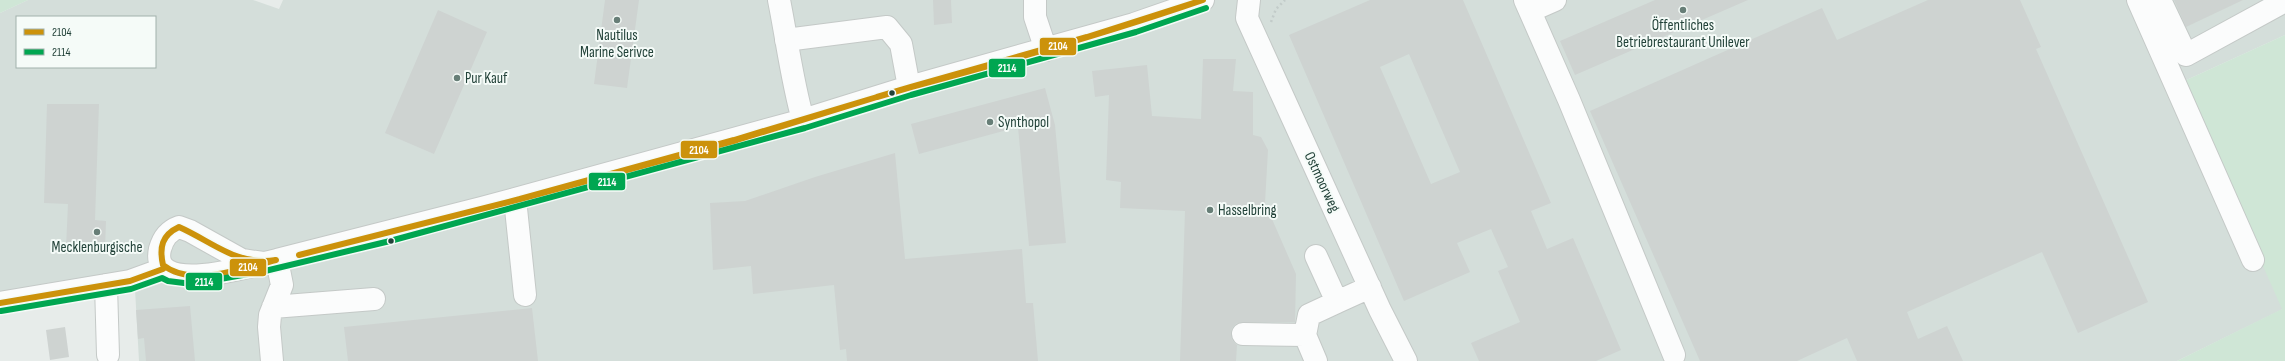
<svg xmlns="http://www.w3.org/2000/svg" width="2285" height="361" font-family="'Sofia Sans Condensed',sans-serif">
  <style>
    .built { fill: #d4deda; fill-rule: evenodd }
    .green { fill: #cfe6d6 }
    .building { fill: #ced3d1; fill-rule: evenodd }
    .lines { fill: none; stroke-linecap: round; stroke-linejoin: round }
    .minor-casing { stroke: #c4c9c7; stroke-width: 24 }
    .path { stroke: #c2cbc9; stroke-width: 2.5; stroke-dasharray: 2 3; stroke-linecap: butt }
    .minor { stroke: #fbfcfc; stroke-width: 22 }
    .bus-1-casing { stroke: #f5fbf8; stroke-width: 9 }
    .bus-2-casing { stroke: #f5fbf8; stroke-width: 9 }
    .bus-1 { stroke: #cc920b; stroke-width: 6 }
    .bus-2 { stroke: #00a651; stroke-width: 6 }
    .poi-dot { fill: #677e77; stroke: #f5fbf8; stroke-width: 1.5 }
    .bus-dot { fill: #224239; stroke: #f5fbf8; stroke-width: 1.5 }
    .labels { text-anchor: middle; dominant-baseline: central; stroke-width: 4; stroke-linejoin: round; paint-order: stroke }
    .poi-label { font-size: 15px; fill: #224239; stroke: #f5fbf8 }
    .street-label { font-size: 15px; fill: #224239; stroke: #f5fbf8 }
    .line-badge { stroke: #f5fbf8; stroke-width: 1.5 }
    .badge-label { font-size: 11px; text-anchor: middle; font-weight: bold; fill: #fff }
  </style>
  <rect width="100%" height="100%" fill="#e7ecea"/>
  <path class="built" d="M28,0H253L279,9L283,0H2285V35L2182,82L2283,309L2177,361H139L134,271L0,293V13ZM17,17H155V67H17Z"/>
  <path class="green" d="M0,0H28L0,13Z
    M2285,35V361H2177L2282,309L2182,82Z"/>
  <path class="building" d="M605,0H639L627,88L594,84Z
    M933,0H951L952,23L934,25Z
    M1370,0H1463L1551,203L1531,211L1547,249L1573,238L1621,350L1596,361H1479L1471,343L1520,322L1498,271L1508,267L1491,229L1457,243L1470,272L1404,301L1289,35ZM1409,54L1460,172L1431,184L1380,67Z
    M1655,0H1748L1575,75L1560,41Z
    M1928,0H2020L2041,47L2036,49L2148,302L2078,333L2042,252L1907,312L1918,339L1947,326L1963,361H1857L1847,338L1797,361H1700L1590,111L1822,8L1837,40Z
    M2174,0H2243L2186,27Z
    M438,10L487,32L434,154L385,133Z
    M1203,59H1236L1233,91L1253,92V135L1261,137L1268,150L1265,203L1296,274L1295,322H1243L1237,323L1232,328L1231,334L1232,340L1237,345L1236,361H1180L1185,211L1120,208L1121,182L1106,180L1109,95L1095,97L1092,71L1147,65L1152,116L1201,119Z
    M1045,88L1055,125L1066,243L1029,246L1018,127L919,154L911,124Z
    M47,104H99L95,220L106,221L105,249L66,248L68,204L44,203Z
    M895,153L905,259L1022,249L1026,303H1033L1038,361H847L846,349L840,350L834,285L753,294L751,266L713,270L710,203L745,201L815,177Z
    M190,306L195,361H146L144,338L138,339L136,310Z
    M532,308L538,361H348L344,327Z
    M65,327L69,357L50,360L46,330Z"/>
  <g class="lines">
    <defs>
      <path id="minor" d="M779,0C787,40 792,81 803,120
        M1035,0V17L1046,50
        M1249,0L1247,18L1380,310L1406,361
        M1525,0L1569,100L1674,355
        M2138,0L2253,260
        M2160,0L2186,55L2285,1
        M1530,11L1555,0
        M786,40L887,27L901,44L909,87
        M515,199L525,295
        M263,263L242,260L190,231L179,227C168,231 163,238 160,249C149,298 255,265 277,260L482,208L803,120L909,87L1134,24L1203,0
        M106,285L108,355
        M1337,302L1370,287
        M0,303L130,281L163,269
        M273,307L374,299
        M1243,334L1305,335
        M272,361L269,327L270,315L282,285L277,260
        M1316,361L1305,335L1309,315L1337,302L1316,256"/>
    </defs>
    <use href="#minor" class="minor-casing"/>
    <path class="path" d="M1271,22L1276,9L1285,0"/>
    <use href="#minor" class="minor"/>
    <defs>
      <path id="bus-1" d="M1203,0C1107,33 1009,61 911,87L1087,37Z
        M877,97L911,87
        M877,97L911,87
        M520,199L734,140L877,97
        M520,199L737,140L877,97
        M179,227C213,242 236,266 276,260C242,268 192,288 163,265C159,247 162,235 179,227Z
        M299,255L520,199
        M299,255L520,199
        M0,303L130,281L163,269"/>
      <path id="bus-2" d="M1,311L131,289L162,278L168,281L192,284L265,271L390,241L805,128L911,95L1136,32L1206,8"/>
    </defs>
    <use href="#bus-1" class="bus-1-casing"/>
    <use href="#bus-2" class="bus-2-casing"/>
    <use href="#bus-1" class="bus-1"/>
    <use href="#bus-2" class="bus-2"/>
  </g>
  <g class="poi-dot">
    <circle cx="1683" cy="10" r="4"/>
    <circle cx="617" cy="20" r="4"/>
    <circle cx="457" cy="78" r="4"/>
    <circle cx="990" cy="122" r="4"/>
    <circle cx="1210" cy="210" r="4"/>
    <circle cx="97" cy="232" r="4"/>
  </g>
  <g class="bus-dot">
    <circle cx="892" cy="93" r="3.5"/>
    <circle cx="391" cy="241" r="3.5"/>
  </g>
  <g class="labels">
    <g class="poi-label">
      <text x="1683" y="25">Öffentliches<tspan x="1683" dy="17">Betriebrestaurant Unilever</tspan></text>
      <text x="617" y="35">Nautilus<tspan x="617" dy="17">Marine Serivce</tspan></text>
      <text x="465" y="78" text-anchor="start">Pur Kauf</text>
      <text x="998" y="122" text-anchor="start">Synthopol</text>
      <text x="1218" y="210" text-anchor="start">Hasselbring</text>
      <text x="97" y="247">Mecklenburgische</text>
    </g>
    <g class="street-label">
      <text transform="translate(1322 182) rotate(65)">Ostmoorweg</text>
    </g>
  </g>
  <g class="line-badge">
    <rect x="1039" y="37" width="38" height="19" rx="4" fill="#cc920b"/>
    <rect x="988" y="58" width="38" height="20" rx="4" fill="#00a651"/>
    <rect x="680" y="140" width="38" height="19" rx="4" fill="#cc920b"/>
    <rect x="588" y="172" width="38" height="19" rx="4" fill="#00a651"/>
    <rect x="229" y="258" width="38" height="19" rx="4" fill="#cc920b"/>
    <rect x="185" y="272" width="38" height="19" rx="4" fill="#00a651"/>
  </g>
  <g class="badge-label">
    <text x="1058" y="50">2104</text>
    <text x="1007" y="72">2114</text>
    <text x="699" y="154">2104</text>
    <text x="607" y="186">2114</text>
    <text x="248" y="271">2104</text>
    <text x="204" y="286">2114</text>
  </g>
  <rect x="16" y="16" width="140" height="52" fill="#f5fbf8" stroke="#a1b1ac"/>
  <rect x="24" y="29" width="20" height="6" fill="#cc920b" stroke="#a1b1ac"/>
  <text x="52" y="36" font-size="12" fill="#224239">2104</text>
  <rect x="24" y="49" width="20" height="6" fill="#00a651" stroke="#a1b1ac"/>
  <text x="52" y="56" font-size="12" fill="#224239">2114</text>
</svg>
